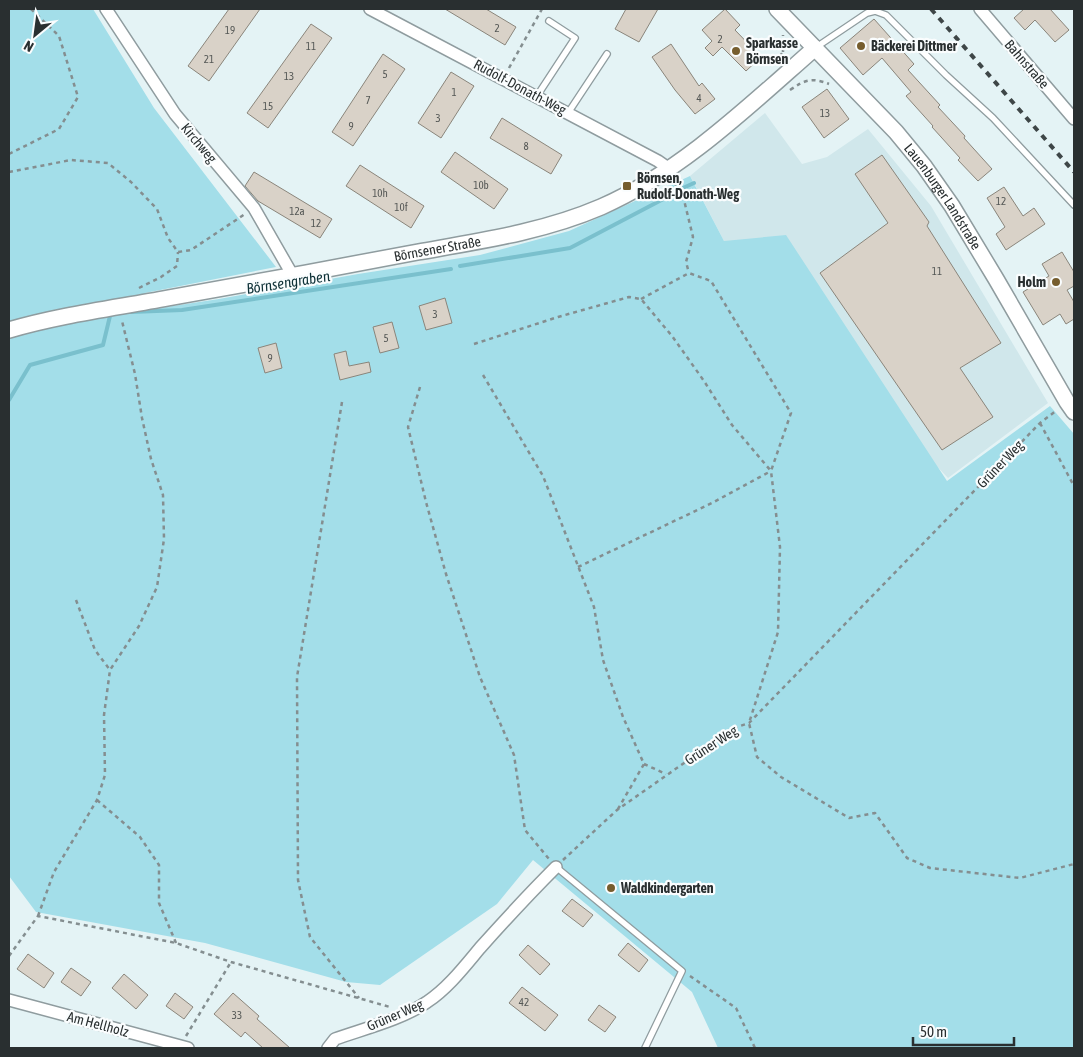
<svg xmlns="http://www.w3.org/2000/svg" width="1083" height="1057" font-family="'Asap Condensed',sans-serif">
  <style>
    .built { fill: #d0e7eb }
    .green { fill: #a3dee9 }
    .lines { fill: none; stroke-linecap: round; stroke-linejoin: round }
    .stream { stroke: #7ac0cd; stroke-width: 4 }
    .building { fill: #d9d2c8; stroke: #8a857b }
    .lane-casing { stroke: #8f9c9f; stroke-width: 8 }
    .street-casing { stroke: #8f9c9f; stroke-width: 14 }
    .secondary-casing { stroke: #8f9c9f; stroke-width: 18 }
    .path { stroke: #848e90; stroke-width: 2.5; stroke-dasharray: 4 4; stroke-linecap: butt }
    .lane { stroke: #fff; stroke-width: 5.5 }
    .street { stroke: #fff; stroke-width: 11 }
    .secondary { stroke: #fff; stroke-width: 15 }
    .rail { stroke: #3e4647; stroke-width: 4; stroke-dasharray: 6 6; stroke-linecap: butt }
    .poi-dot { fill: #765d2e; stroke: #fafdfe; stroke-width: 2 }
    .labels { text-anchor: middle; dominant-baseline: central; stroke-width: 4.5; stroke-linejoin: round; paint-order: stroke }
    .number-label { font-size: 11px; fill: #555856 }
    .poi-label { font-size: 14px; font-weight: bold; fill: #292f30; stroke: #fafdfe; text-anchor: start }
    .street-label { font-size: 14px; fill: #292f30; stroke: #fafdfe }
    .water-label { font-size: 15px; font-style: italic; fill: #0e3137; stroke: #fafdfe }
  </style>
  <rect width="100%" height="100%" fill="#e4f3f5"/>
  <path class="built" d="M765,113L802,164L827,157L868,129L931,206L1048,403L948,478L724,241L694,183L690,176Z"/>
  <path class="green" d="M9,9H93L154,108L276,267L145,293L153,309L219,299L358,274L480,255L569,231L690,176L724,241L786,235L947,481L1050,406L1074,434V1048H718L692,992L533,860L497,904L380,985L346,982L205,943L36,912L9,876Z"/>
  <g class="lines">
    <path class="stream" d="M683,188L694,183
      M460,266L570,248L671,195
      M131,312L182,310L451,269
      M9,400L30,365L103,345L110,316"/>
  </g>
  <path class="building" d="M229,9H260L209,81L188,66Z
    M445,9H486L516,27L505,45Z
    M626,9H658L639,42L615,29Z
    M725,9L740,25L735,30L761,57L746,71L722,47L713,56L705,48L712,41L702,30Z
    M1024,9H1050L1069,30L1055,42L1035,20L1025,30L1014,18Z
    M874,19L914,64L908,70L940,105L938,107L965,136L964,138L992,169L978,181L958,160L960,158L932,127L933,126L906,96L911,92L882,58L863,75L840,48Z
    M311,24L332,38L268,128L247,113Z
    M671,44L699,86L702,83L715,99L695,114L675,90L652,57Z
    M383,54L405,69L353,146L332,132Z
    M451,72L474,86L441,138L418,123Z
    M827,89L849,119L824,138L802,107Z
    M502,118L562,155L551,174L490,138Z
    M455,152L508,189L494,209L441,172Z
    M882,155L929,222L927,226L1001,343L960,368L993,417L942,450L820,273L888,223L855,174Z
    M360,165L424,206L411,228L346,186Z
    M254,172L332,219L320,238L258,201L245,186Z
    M1004,187L1023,216L1034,208L1045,224L1006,250L996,234L1005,227L987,198Z
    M1062,252L1074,272V286L1067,290L1074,302V319L1066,324L1060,314L1043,325L1023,292L1049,276L1042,264Z
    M445,298L452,323L426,330L419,306Z
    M392,322L399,348L380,353L373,327Z
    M276,343L282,368L265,373L258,348Z
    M346,351L349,366L369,362L371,372L340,380L334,354Z
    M572,899L593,915L583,927L562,911Z
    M628,943L648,960L639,972L618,955Z
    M528,945L550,964L540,975L519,955Z
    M28,954L54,973L44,988L17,969Z
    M71,968L91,982L81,996L61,982Z
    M124,974L148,995L136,1009L112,988Z
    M522,987L558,1015L545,1031L509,1003Z
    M175,993L193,1007L184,1019L166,1006Z
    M233,993L259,1016L257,1019L290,1048H263L245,1032L241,1037L214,1014Z
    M599,1005L616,1017L605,1032L588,1020Z"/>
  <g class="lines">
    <defs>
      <path id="lane" d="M815,48L867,13L875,11L886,15L946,75L993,118L1074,205
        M537,96L575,38L549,21
        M568,113L607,54
        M556,867L682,971L645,1048"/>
      <path id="street" d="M106,9L175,114L254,208L293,276
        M370,9L658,161L668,168
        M980,9L1074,119
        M9,1000L188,1048
        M328,1048L335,1039C363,1029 403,1019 427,1002C448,988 464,967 480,948C505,920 530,893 556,867"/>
      <g id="secondary">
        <path id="s1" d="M777,9L896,132L924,166L952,206L996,279L1067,402L1074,412"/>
        <path id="s2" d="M9,330C60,315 115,308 168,298C251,283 335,268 418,252C480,241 543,232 601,207C681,172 750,105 815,48"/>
      </g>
    </defs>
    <use href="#lane" class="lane-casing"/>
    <use href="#street" class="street-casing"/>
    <use href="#secondary" class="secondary-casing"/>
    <path class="path" d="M783,52V35
      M775,63L783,52
      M509,68L542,9
      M790,90C805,80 811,77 829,84
      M9,154L59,129L78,97L59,36L31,9
      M9,172L71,160L108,163L131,182L157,209L168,238L178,252L191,250L245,214
      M674,182L684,200L693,237L686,262L689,273
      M139,288L161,277L177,266L178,252
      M641,299L689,273L711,281L791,413L771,471L780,547L778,632L749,723L757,757L781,777L849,818L875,813L907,858L930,868L1020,878L1074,864
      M474,344L558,317L629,297L641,299L672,336L704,381L732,425L771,471
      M483,375L543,476L594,607L603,660L623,717L644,764L618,809
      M420,387L408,427L426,502L446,574L480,677L514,755L525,830L549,859
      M342,402L297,677L298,880L310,937L359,998
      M1040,423L1074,486
      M578,567L712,503L771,471
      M76,600L95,650L110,670
      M644,764L666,774
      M97,800L140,837L159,865V903L176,943
      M563,860L617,810L734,728L749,723L1040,423L1057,410
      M38,916L54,872L97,800L105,775L104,715L110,670L139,626L157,587L164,539L163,495L151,459L142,418L135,374L122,321
      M9,956L38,916L176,943L231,962L390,1007
      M690,976L736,1008L755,1048
      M186,1036L231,962"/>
    <use href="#lane" class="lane"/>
    <use href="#street" class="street"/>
    <use href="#secondary" class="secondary"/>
    <path class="rail" d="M931,9L1074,172"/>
  </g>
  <g class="poi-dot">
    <circle cx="861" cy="46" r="5"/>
    <circle cx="736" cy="51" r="5"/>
    <rect x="622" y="181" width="10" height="10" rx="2.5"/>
    <circle cx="1056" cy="282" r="5"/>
    <circle cx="611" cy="888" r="5"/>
  </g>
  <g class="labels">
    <g class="number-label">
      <text x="497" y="28">2</text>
      <text x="230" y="30">19</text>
      <text x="720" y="39">2</text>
      <text x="311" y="46">11</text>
      <text x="209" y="59">21</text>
      <text x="385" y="74">5</text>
      <text x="289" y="76">13</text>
      <text x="454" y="92">1</text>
      <text x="699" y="98">4</text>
      <text x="368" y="100">7</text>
      <text x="268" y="106">15</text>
      <text x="825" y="113">13</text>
      <text x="438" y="118">3</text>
      <text x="351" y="126">9</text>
      <text x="526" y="146">8</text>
      <text x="481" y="185">10b</text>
      <text x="380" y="193">10h</text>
      <text x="1001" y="201">12</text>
      <text x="401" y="207">10f</text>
      <text x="297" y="211">12a</text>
      <text x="316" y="223">12</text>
      <text x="937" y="271">11</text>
      <text x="435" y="314">3</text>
      <text x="386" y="338">5</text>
      <text x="270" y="358">9</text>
      <text x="524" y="1002">42</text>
      <text x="237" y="1015">33</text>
    </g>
    <g class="poi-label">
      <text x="746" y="43">Sparkasse<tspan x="746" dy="16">Börnsen</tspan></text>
      <text x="871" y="46">Bäckerei Dittmer</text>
      <text x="637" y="178">Börnsen,<tspan x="637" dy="16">Rudolf-Donath-Weg</tspan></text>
      <text x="1046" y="282" text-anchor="end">Holm</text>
      <text x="621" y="888">Waldkindergarten</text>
    </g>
    <g class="street-label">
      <text transform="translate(1027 64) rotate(49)">Bahnstraße</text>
      <text transform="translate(520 87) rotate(28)">Rudolf-Donath-Weg</text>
      <text transform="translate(199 143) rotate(50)">Kirchweg</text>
      <text stroke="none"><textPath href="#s1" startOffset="251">Lauenburger Landstraße</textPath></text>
      <text stroke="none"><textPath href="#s2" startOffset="436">Börnsener Straße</textPath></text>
      <text transform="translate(1000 464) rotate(-46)">Grüner Weg</text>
      <text transform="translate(711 745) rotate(-33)">Grüner Weg</text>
      <text transform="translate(395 1015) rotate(-23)">Grüner Weg</text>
      <text transform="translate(98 1024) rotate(15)">Am Hellholz</text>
    </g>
    <g class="water-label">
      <text transform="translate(288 282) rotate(-9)">Börnsengraben</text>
    </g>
  </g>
  <rect width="1083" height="1057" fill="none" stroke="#292f30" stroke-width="20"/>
  <g transform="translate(35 35) rotate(209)" stroke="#fafdfe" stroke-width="4" paint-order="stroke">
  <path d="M0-4L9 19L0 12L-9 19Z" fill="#292f30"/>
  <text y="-8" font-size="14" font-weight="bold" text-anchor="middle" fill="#292f30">N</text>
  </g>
  <path d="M913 1037v8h101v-8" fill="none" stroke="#292f30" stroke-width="2.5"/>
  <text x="920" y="1037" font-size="15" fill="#292f30" stroke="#fafdfe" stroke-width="4" paint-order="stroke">50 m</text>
</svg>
